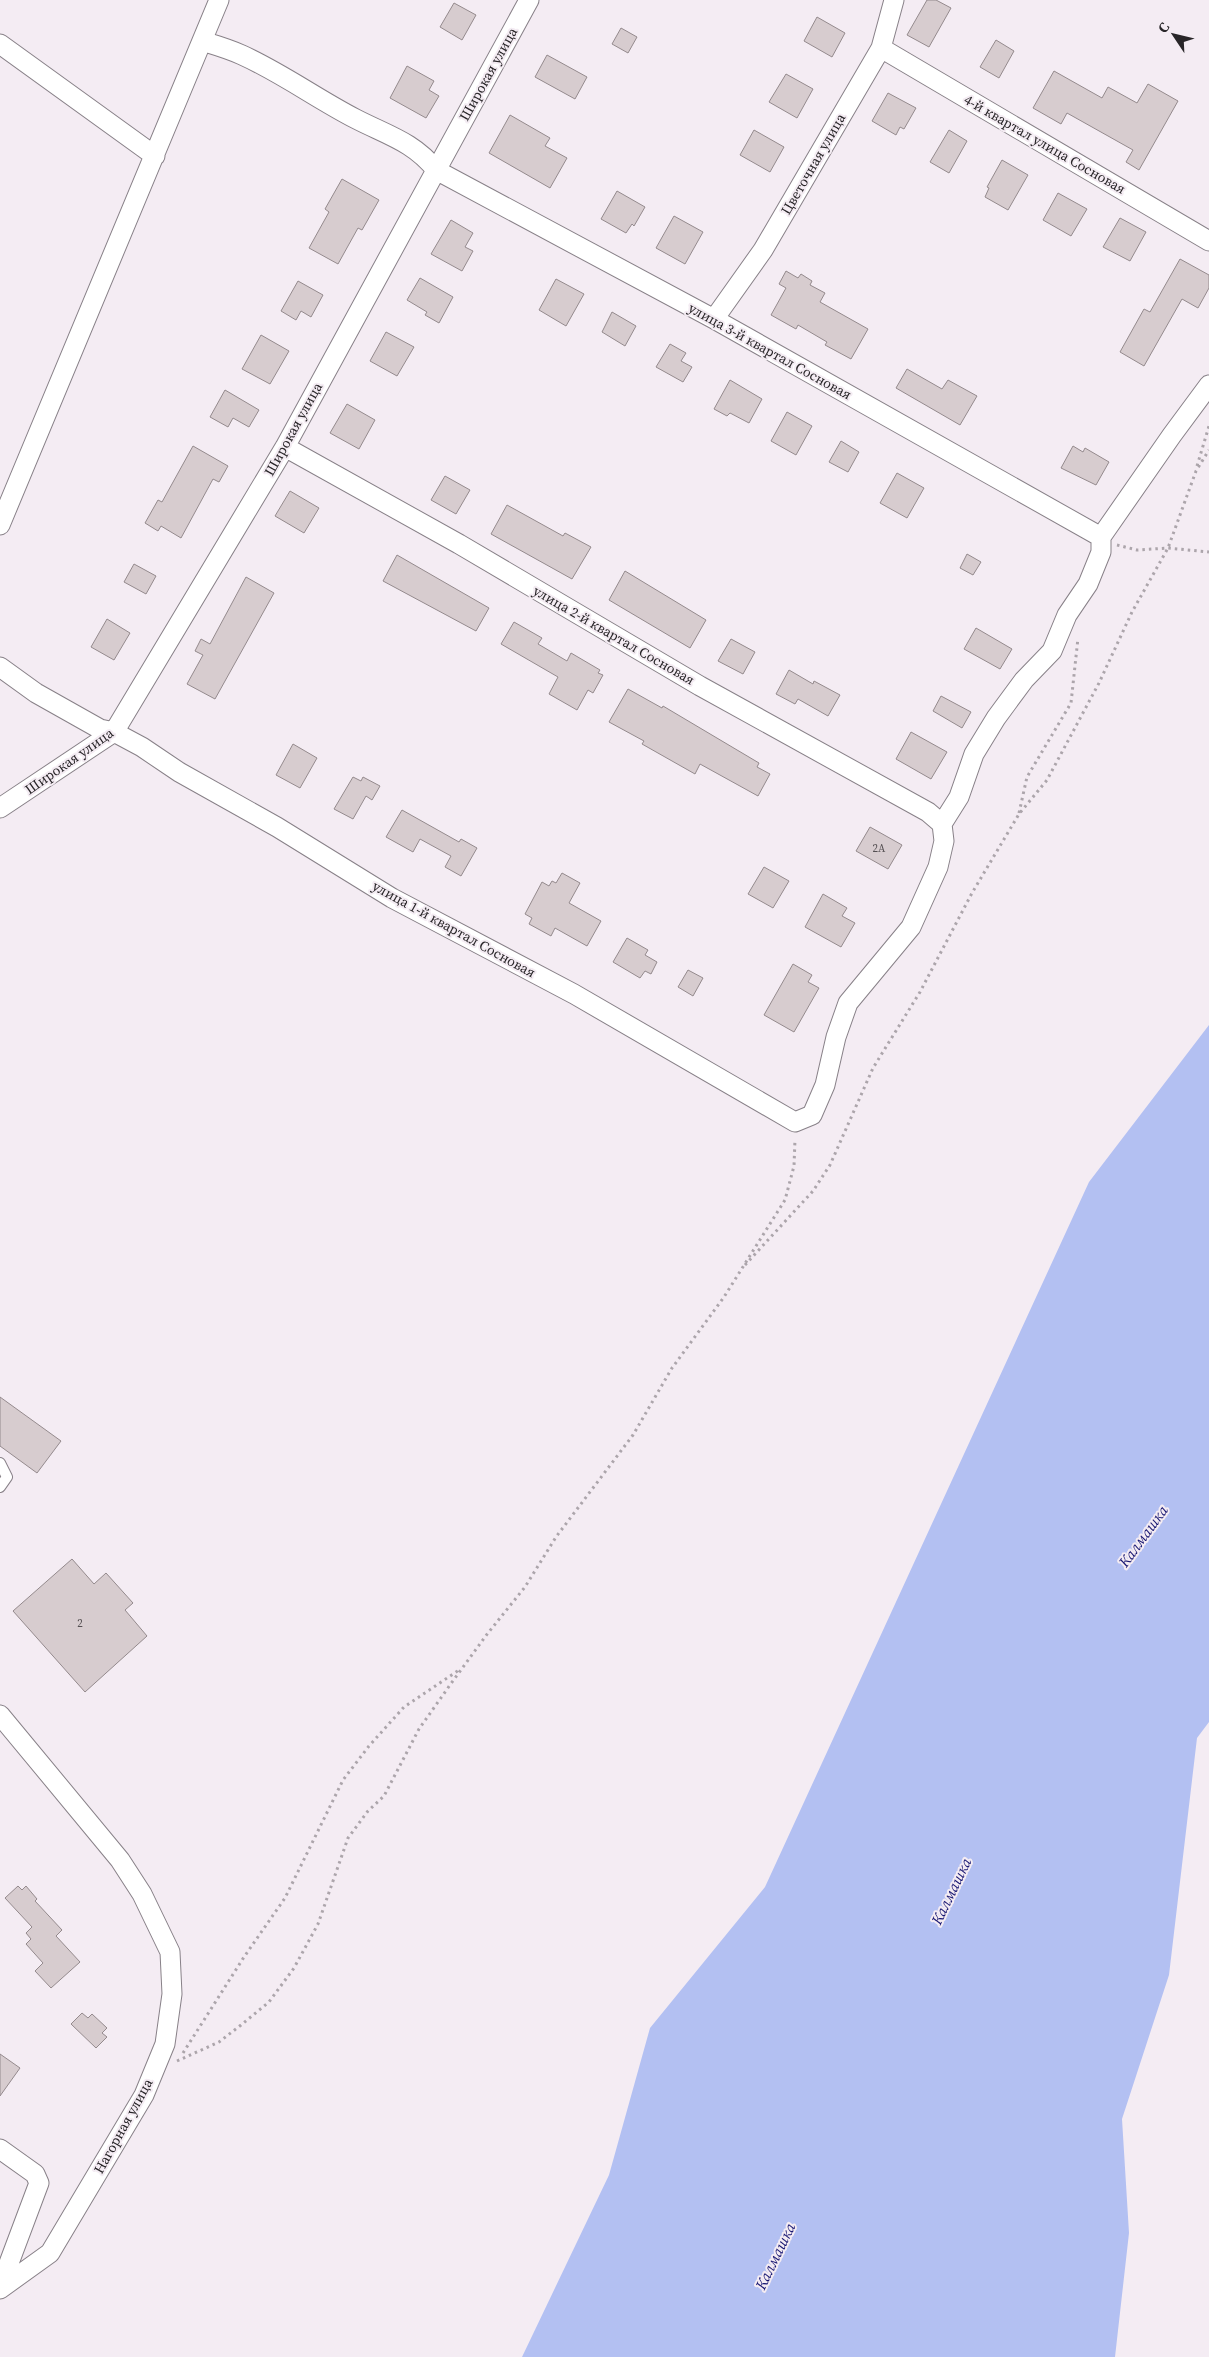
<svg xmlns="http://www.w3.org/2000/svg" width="1209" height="2357" font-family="'Source Serif 4',serif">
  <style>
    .water { fill: #b3c0f2 }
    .building { fill: #d7cccf; stroke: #948a8d }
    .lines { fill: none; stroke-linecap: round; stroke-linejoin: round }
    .service-casing { stroke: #888188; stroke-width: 12 }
    .minor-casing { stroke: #888188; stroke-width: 21 }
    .path { stroke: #aca5ab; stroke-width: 3; stroke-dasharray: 2.5 4; stroke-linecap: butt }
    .service { stroke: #fff; stroke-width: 10 }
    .minor { stroke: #fff; stroke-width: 19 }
    .labels { text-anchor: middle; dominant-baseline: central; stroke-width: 4; stroke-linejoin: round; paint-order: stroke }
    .number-label { font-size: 11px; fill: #544f52 }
    .street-label { font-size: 14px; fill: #282528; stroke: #f4ecf3 }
    .water-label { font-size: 15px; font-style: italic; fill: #181772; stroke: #f4ecf3 }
  </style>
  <rect width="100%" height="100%" fill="#f4ecf3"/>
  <path class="water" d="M1209,1025V1722L1197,1738L1169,1975L1122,2119L1129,2233L1115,2357H522L609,2175L650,2028L765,1887L1089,1182Z"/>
  <path class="building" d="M927,0H936L951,8L929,47L907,35Z
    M454,3L476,15L462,40L440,27Z
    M817,17L845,33L832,57L804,41Z
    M621,28L637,37L628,53L612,44Z
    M996,40L1014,51L999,78L980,67Z
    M547,55L587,77L575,99L535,77Z
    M407,66L434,81L429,90L439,96L426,118L390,98Z
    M1054,71L1102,98L1108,87L1137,103L1148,84L1178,101L1139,170L1126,162L1133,150L1067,113L1061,124L1033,108Z
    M786,74L813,89L797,118L769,102Z
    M888,93L916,108L904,129L900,127L896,135L872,121Z
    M510,115L550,138L545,146L567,158L550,188L489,153Z
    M754,130L784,147L770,172L740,155Z
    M949,130L967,141L949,173L930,162Z
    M1002,160L1028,175L1008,210L985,197L989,188L987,187Z
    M342,179L379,200L362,230L358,228L338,264L309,248L329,212L325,209Z
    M617,191L645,207L634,226L632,224L626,233L601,219Z
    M1058,193L1087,209L1071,236L1043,220Z
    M674,216L703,232L685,264L656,248Z
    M1120,218L1146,232L1130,261L1103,247Z
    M451,220L473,233L465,247L473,251L462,271L431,254Z
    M1180,259L1209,275V288L1198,308L1182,299L1144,366L1120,352L1144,309L1150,312Z
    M786,271L798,278L801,274L812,281L810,285L825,293L820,302L868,329L851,359L825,345L827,342L798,325L796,329L771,315L786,288L779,284Z
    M420,278L453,297L439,323L425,315L427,312L407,300Z
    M556,279L584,294L566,326L539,310Z
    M298,281L323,295L311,317L301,311L296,320L281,311Z
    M612,312L636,326L625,346L602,332Z
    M386,332L414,347L397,376L370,361Z
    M261,335L289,351L270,384L242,369Z
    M670,344L686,353L681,361L692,367L683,382L656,367Z
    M907,369L942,389L948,380L977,396L960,425L896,388Z
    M730,380L762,399L749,423L730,413L727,416L714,409Z
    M225,390L259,410L249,427L233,418L228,427L210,417Z
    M347,404L375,420L359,449L330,433Z
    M787,412L812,426L796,455L771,441Z
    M841,441L859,452L848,472L829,462Z
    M193,446L228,466L219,482L213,479L181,538L161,526L158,531L145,523L158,500L162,502Z
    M1073,446L1083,452L1085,448L1109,462L1096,485L1061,468Z
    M897,473L924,488L907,518L880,503Z
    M445,476L470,490L456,514L431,500Z
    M290,491L319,508L304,533L275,516Z
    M507,505L563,536L565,533L591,547L572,579L491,534Z
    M967,554L981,562L973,575L960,568Z
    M397,555L489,608L476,631L383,581Z
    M134,564L156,576L146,594L124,582Z
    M625,571L706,620L690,648L609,600Z
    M246,577L274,593L215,699L187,684L203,655L195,651L201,639L210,644Z
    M107,619L130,633L114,660L91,647Z
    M514,622L542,638L538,644L567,661L571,653L600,670L598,673L603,675L593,693L588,690L577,710L549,694L558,677L501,644Z
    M976,628L1012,649L1000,669L964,649Z
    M731,639L755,652L743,674L718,661Z
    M789,670L813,684L814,681L840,695L828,716L798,699L795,704L776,694Z
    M628,689L662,708L663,706L759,763L757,767L770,774L758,796L700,764L695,774L642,744L644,741L609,722Z
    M941,696L971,712L962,728L933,711Z
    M911,732L947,752L931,779L896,759Z
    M293,744L317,758L300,788L276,775Z
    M353,777L361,781L363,777L380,786L372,800L366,796L353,819L334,809Z
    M402,810L459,842L461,839L477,848L461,876L445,867L451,856L420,839L413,852L386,837Z
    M870,827L902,845L888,869L856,851Z
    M764,867L789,881L773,908L748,894Z
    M562,873L580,883L569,903L601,921L587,946L555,928L551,936L529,924L532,918L525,914L542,882L549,886L552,881L556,883Z
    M823,894L847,908L842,916L855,923L841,947L805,927Z
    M627,938L648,950L645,955L657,962L651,974L645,971L640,978L613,962Z
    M793,964L812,975L808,982L819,988L794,1032L764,1015Z
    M688,970L703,978L693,996L678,987Z
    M0,1397L61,1441L37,1473L0,1446Z
    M72,1559L94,1584L106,1573L133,1603L125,1610L147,1636L85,1692L13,1611Z
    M18,1886L22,1890L26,1886L37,1899L35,1901L62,1930L56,1936L80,1962L51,1988L35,1971L43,1963L26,1944L31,1939L26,1933L32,1927L5,1898Z
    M82,2013L88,2018L92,2014L107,2028L102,2033L107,2037L96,2048L71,2024Z
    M0,2054L20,2068L0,2096Z"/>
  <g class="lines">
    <defs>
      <path id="service" d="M0,1463L7,1477L0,1487"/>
      <path id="minor" d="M202,41C215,45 229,49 242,55C282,73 317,99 356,119C387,135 414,142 436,170L714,319L1101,537
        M0,44L155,156
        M881,48L1209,241
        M714,319L763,250L881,48L894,0
        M285,447L459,544L700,686L928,812L942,824
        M0,525L219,0
        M0,667L36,693L100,729L114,732L142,747L179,772L277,827L392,898L574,994L795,1122L812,1115L825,1085L836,1037L848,1003L911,927L938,867L944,841L942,824L959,797L974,754L996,718L1024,680L1052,651L1067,615L1088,584L1101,552V537L1172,435L1209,385
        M0,808L114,732L285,447L529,0
        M0,1715L120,1860L142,1894L170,1952L172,1994L165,2044L144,2095L50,2253L0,2289
        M0,2149L35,2174L39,2183L0,2287"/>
    </defs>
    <use href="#service" class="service-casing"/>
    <use href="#minor" class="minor-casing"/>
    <path class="path" d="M1197,466L1209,426
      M1117,545L1137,550L1168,548L1209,552
      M1019,813L1027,777L1071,703L1078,638
      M745,1265L813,1191L830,1165L873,1068L920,992L972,893L1019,814L1047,780L1099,683L1132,612L1168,548L1196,471L1209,450
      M183,2053L244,1957L285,1898L343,1780L369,1746L404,1707L459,1670
      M177,2061L219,2042L241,2025L269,2002L294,1968L318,1924L348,1838L368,1811L384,1796L419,1729L450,1685L488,1633L525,1587L556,1537L633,1435L672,1368L724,1297L785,1200L794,1166L795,1139"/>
    <use href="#service" class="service"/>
    <use href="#minor" class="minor"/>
  </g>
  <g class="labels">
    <g class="number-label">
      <text x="879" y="848">2А</text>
      <text x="80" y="1623">2</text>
    </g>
    <g class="street-label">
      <text transform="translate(488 74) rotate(-61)">Широкая улица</text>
      <text transform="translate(1045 144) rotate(30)">4-й квартал улица Сосновая</text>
      <text transform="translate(813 164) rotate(-60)">Цветочная улица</text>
      <text transform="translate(770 351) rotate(29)">улица 3-й квартал Сосновая</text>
      <text transform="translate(293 429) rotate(-61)">Широкая улица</text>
      <text transform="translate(614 635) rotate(30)">улица 2-й квартал Сосновая</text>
      <text transform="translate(69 761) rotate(-35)">Широкая улица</text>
      <text transform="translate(454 929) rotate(29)">улица 1-й квартал Сосновая</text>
      <text transform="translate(123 2126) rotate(-61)">Нагорная улица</text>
    </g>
    <g class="water-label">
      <text transform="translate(1143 1536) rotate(-54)">Калмашка</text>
      <text transform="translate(951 1891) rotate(-64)">Калмашка</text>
      <text transform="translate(775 2256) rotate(-64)">Калмашка</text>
    </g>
  </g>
  <g transform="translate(1174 35) rotate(305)" stroke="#f4ecf3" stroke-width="4" paint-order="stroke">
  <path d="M0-4L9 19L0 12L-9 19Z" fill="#282528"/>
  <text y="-8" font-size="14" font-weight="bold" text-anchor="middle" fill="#282528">С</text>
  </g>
</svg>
